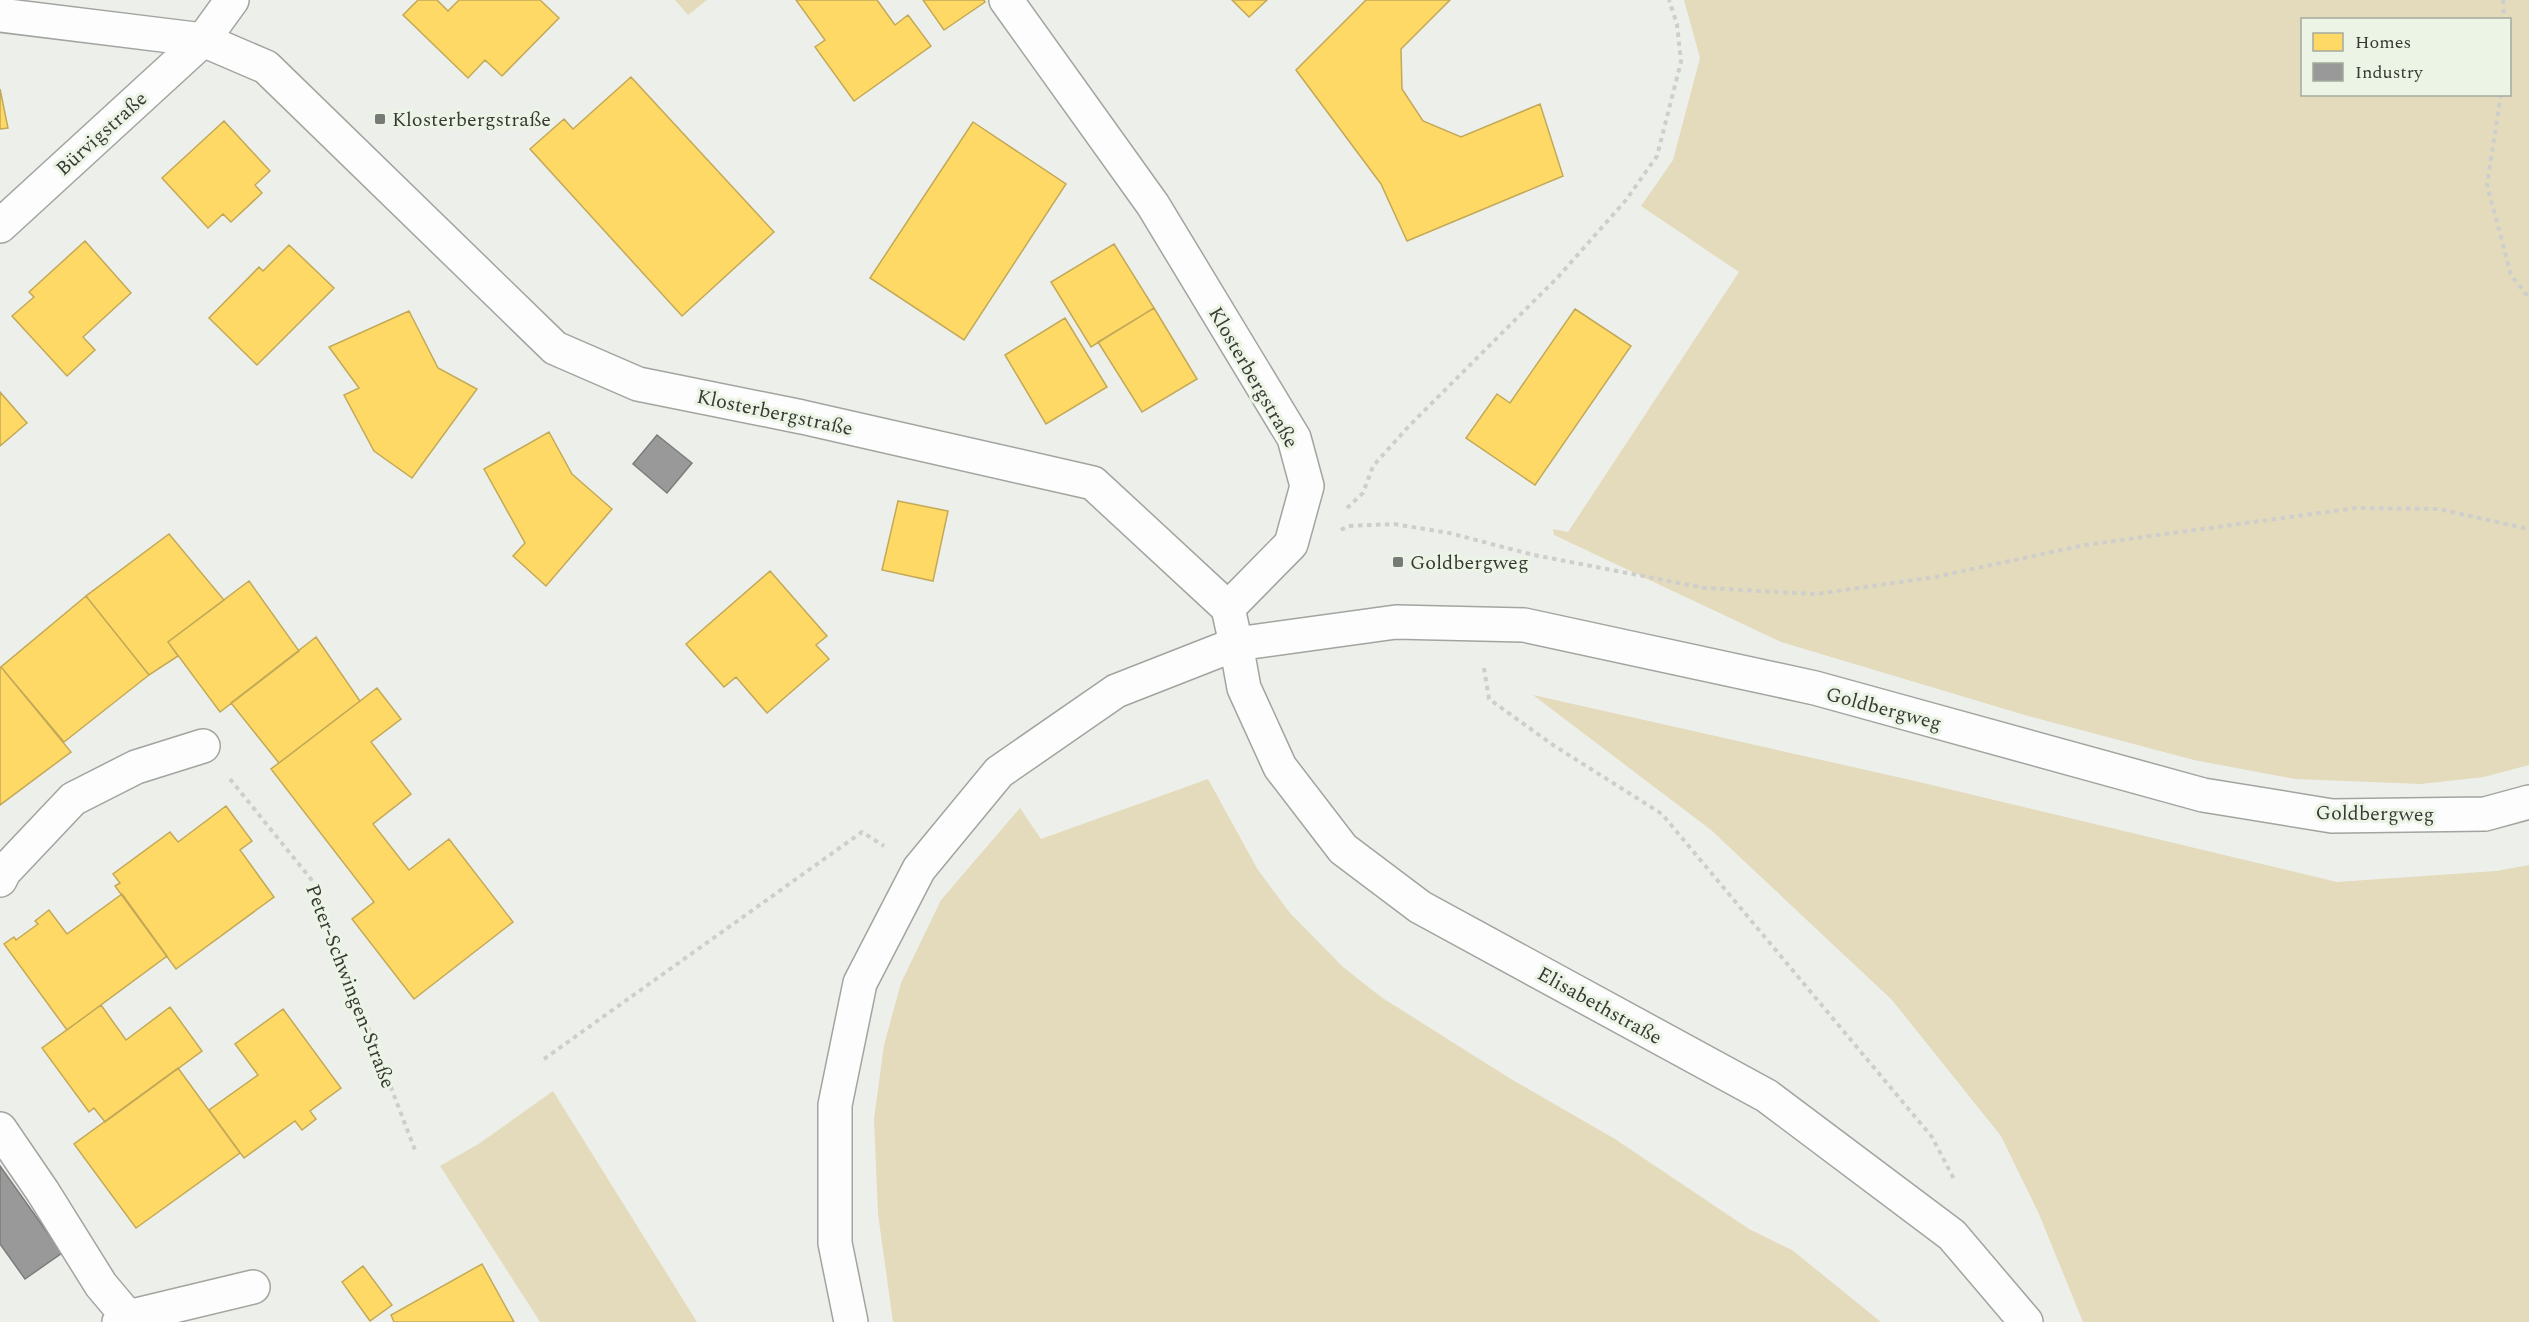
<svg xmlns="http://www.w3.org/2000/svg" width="2529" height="1322" font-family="Spectral,serif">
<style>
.green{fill:#e4dabc;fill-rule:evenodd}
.homes{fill:#ffd966;stroke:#c3a957;stroke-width:1.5}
.industry{fill:#999;stroke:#7c7c7b;stroke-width:1.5}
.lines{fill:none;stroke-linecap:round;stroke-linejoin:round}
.minor-casing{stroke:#a1a49f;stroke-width:36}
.tertiary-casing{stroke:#a1a49f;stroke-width:36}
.path{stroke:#cecfcc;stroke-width:4;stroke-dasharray:4.5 4.5;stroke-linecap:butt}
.minor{stroke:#fcfdfc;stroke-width:33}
.tertiary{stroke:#fcfdfc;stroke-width:33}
.poi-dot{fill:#777a74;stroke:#ecf4e6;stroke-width:2}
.labels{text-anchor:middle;stroke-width:6;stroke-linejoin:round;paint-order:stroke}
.poi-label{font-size:20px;fill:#373a34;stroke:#ecf4e6;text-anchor:start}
.street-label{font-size:20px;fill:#373a34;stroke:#ecf4e6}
</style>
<rect width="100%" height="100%" fill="#edf0ea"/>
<path class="green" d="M675,0h32l-19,15z
M1684,0h845v765l-45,12 -63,7 -126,-5 -101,-19 -166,-44 -247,-74 -227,-107 -1,-6 15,3 171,-260 -98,-66 32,-46 27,-102zM2302,20h208v74h-208z
M1533,695l382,86 422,101 159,-11 33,-6v457h-446l-44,-108 -38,-78 -109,-136 -181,-170z
M1208,779l50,91 32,43 53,54 38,30 130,82 104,60 134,90 43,21 89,72h-988l-15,-108 -4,-95 10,-74 17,-62 40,-83 79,-92 21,31z
M553,1091l144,231h-157l-100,-156 40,-23z"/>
<path class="homes" d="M418,0h19l11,11 11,-11h81l19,18 -57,58 -17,-16 -17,18 -65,-63z
M796,0h81l18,25 13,-10 23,31 -77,55 -39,-54 10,-7z
M923,0h61l1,2 -41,28z
M1232,0h35l-18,17z
M1366,0h84l-49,49 1,40 21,32 38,16 79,-33 23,72 -156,65 -26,-57 -85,-114z
M631,77l143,155 -92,84 -152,-167 34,-30 9,10z
M0,89l8,39 -8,1z
M224,121l46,50 -15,14 7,8 -31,29 -8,-8 -15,14 -46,-50z
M973,122l93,62 -102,156 -94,-62z
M85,241l46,52 -48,44 12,13 -28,26 -55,-60 22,-19 -5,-5z
M1114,244l40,64 -63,39 -40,-65z
M289,245l45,43 -77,77 -48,-47 50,-51 4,4z
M1154,308l43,71 -55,33 -44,-70z
M1575,309l56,37 -96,139 -69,-47 31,-44 13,9z
M409,311l29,57 39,21 -65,89 -38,-27 -30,-56 15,-7 -30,-41z
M1065,318l42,69 -61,37 -41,-69z
M0,392l27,31 -27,23z
M549,432l23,42 40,35 -66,77 -33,-30 12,-13 -41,-74z
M898,501l50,10 -15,70 -51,-11z
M169,534l55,66 -56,42 10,14 -29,19 -63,-79z
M770,571l57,65 -11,9 13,14 -62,54 -31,-36 -12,10 -38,-43z
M249,581l50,70 -79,61 -52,-70z
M86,596l63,79 -85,67 -63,-75z
M316,637l44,64 -81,62 -48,-60z
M1,667l70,85 -71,53v-137z
M377,688l24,31 -30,23 40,52 -38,30 36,46 40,-31 64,83 -99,77 -62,-80 22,-17 -103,-133z
M226,806l26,35 -12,9 34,47 -98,72 -61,-83 5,-3 -7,-9 57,-42 8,10z
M122,894l45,62 -100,74 -63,-86 10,-7 2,3 22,-16 -3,-3 14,-11 18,24z
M101,1005l25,35 44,-33 32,44 -97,71 -11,-14 -5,4 -47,-64z
M283,1009l58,79 -31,23 6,8 -14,11 -7,-9 -51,37 -35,-48 49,-35 -23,-31z
M178,1068l62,85 -104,75 -62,-84z
M482,1264l32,58h-120l-3,-7z
M363,1266l29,39 -22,16 -28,-39z"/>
<path class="industry" d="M657,435l35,28 -25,30 -34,-29z
M0,1166l62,87 -37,26 -25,-35z"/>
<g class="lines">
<g class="minor-casing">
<path id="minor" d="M1006,0l147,205 141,233 13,48 -16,58 -63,64
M0,15l203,25 63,27 289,281 83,36 164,33 291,66 135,125 8,36
M0,226l203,-186 29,-40
M0,880l4,-8 69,-73 63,-32 67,-21
M0,1129l43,63 58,93 27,32
M119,1322l9,-5 125,-30"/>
</g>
<g class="tertiary-casing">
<path id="tertiary" d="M1236,644l8,44 36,79 63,82 77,58 347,189 185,139 74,87
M851,1322l-16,-79v-138l25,-122 59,-114 80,-97 117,-81 120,-47 160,-22 128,3 291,63 388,107 129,21 153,-2 44,-12"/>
</g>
<path class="path" d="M2503,0l1,20
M2501,94l-14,91 24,90 18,23
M1347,508l16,-15 10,-27 36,-40 150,-150 67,-76 31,-44 24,-94 -4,-38 -8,-24
M1341,530l7,-4 46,-2 55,9 85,22 171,33 111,6 119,-17 150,-32 271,-37 82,1 91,20
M1484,668l5,31 64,46 109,69 270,323 23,44
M230,779l81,100 104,271
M544,1059l318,-227 22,14"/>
<use href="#minor" class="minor"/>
<use href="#tertiary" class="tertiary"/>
</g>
<g class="poi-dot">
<rect x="374" y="113" width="12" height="12" rx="3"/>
<rect x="1392" y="556" width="12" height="12" rx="3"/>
</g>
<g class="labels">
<g class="poi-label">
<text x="392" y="126">Klosterbergstraße</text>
<text x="1410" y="569">Goldbergweg</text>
</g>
<g class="street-label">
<text transform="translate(101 133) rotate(-42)" y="7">Bürvigstraße</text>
<text transform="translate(1254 377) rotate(60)" y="7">Klosterbergstraße</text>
<text transform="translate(775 412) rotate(12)" y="7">Klosterbergstraße</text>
<text transform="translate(1884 708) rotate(15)" y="7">Goldbergweg</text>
<text transform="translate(2375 813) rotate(1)" y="7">Goldbergweg</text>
<text transform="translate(351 986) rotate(69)" y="7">Peter-Schwingen-Straße</text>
<text transform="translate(1600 1005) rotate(29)" y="7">Elisabethstraße</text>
</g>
</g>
<rect x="2301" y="18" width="210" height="78" fill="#ecf4e6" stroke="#a4aa9f" stroke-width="1.5"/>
<rect x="2313" y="33" width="30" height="18" fill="#ffd966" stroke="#a4aa9f" stroke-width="1.5"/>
<text x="2355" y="48" font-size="18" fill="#373a34">Homes</text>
<rect x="2313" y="63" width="30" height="18" fill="#999999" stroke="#a4aa9f" stroke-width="1.5"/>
<text x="2355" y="78" font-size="18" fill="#373a34">Industry</text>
</svg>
